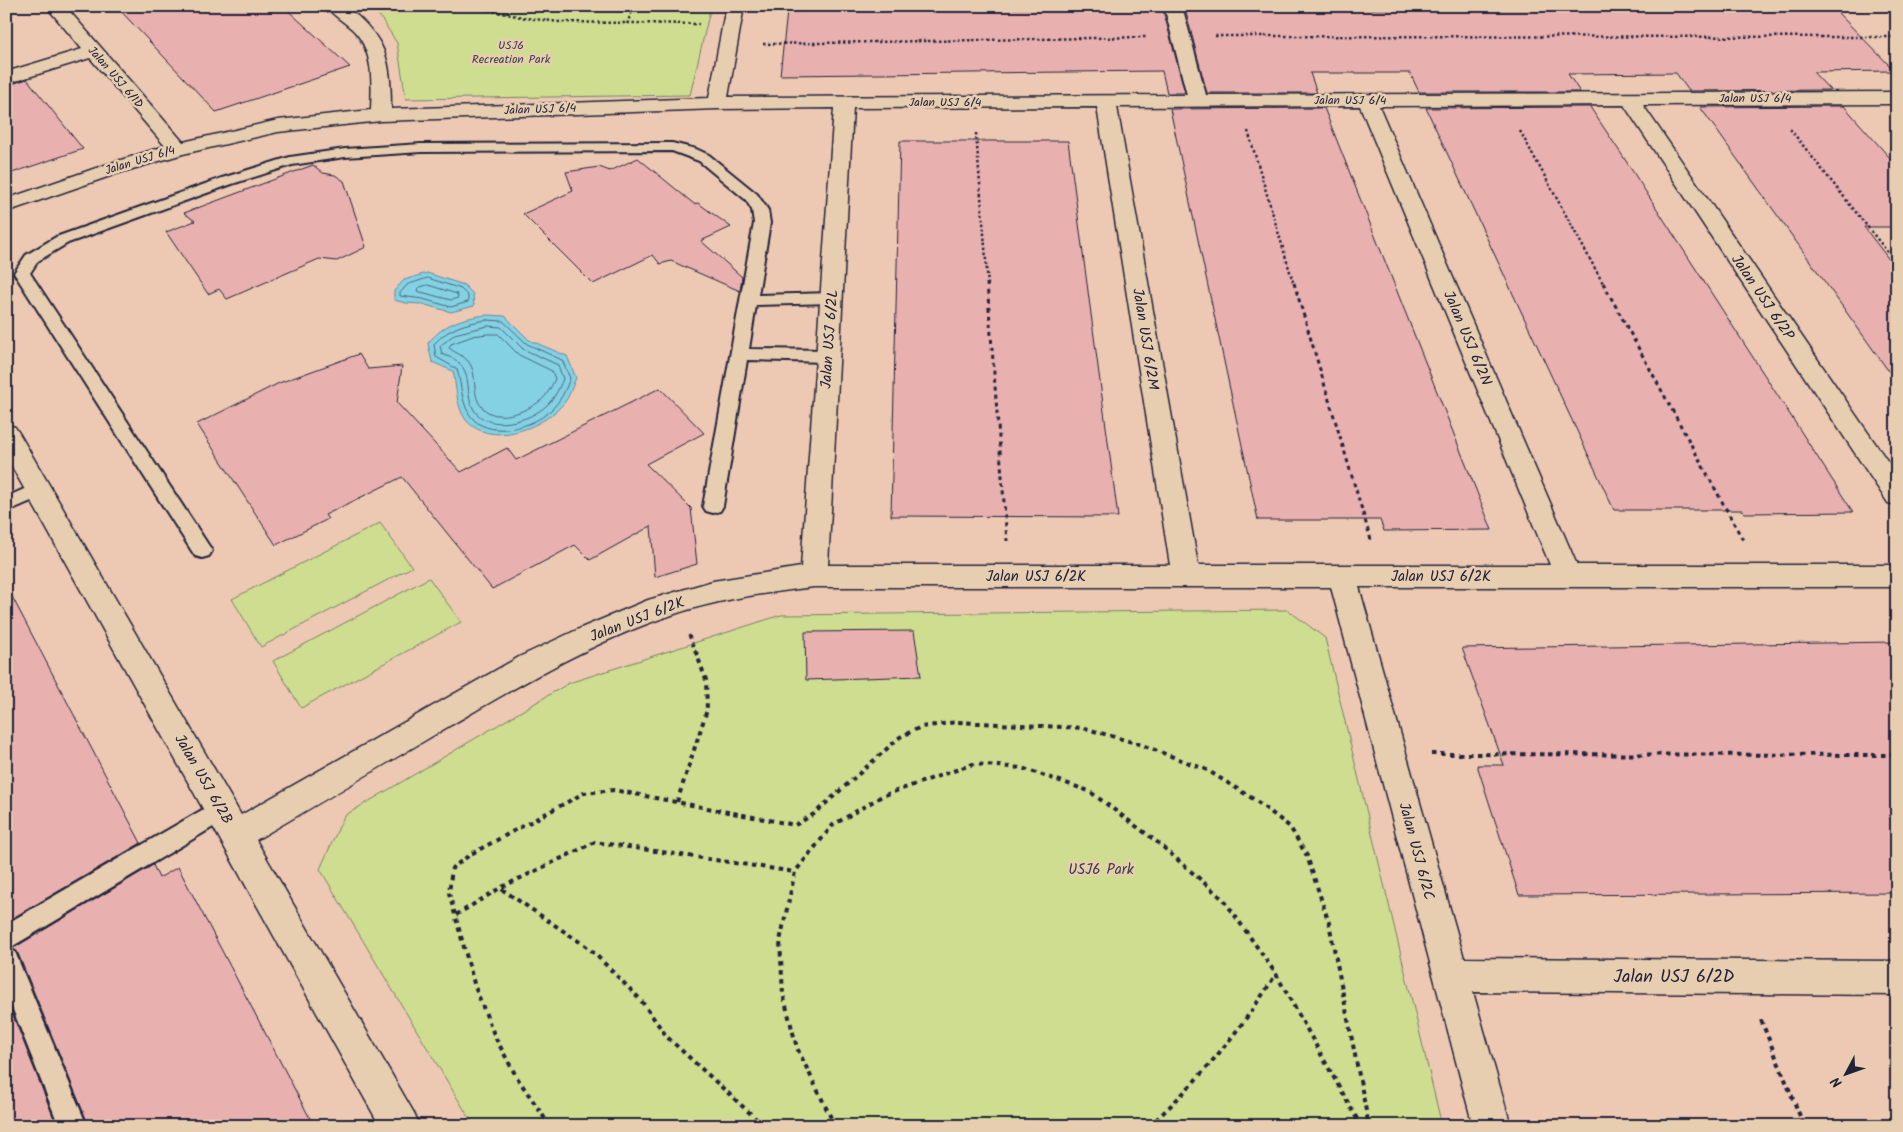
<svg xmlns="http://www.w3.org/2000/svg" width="1903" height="1132" font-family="Kalam,sans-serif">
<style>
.green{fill:#cedd90;stroke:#788066}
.water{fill:#84d1e3;stroke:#5d8ba0}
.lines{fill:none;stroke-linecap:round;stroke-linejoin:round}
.shore{stroke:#49687e;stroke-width:1}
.building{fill:#e8b1b0;stroke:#22223b}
.service-casing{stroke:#22223b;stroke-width:4}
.minor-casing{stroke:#22223b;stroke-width:3}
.path-far2{stroke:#22223b;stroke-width:2.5;stroke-dasharray:2.5 2.5;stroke-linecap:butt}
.path-far1{stroke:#22223b;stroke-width:3;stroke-dasharray:4 4;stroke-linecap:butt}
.path{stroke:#22223b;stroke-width:4;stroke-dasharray:4.5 4.5;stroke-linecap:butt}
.service{fill:#e8ceb0;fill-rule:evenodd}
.minor{fill:#e8ceb0;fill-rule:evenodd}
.labels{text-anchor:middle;stroke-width:5;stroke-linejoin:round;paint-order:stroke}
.far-park-label{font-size:12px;fill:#3c3e48;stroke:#e8ceb0}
.far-street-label{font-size:12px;fill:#22223b;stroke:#e8ceb0}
.street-label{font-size:15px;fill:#22223b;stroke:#e8ceb0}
.park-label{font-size:15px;fill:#3c3e48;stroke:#e8ceb0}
.near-street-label{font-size:18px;fill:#22223b;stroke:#e8ceb0}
</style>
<rect width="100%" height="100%" fill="#edc9b3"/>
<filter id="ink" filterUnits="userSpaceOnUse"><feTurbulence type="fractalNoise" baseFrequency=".02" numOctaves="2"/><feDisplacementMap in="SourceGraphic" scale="10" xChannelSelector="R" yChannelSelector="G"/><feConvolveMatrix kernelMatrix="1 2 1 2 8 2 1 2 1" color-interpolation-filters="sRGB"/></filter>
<g filter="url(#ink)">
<path class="green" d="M369,6h342l-21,89 -284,4 -9,-56 -18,-28z
M380,523l32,44 -151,80 -29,-48z
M429,578l32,44 -160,86 -28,-47z
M1288,610l37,28 117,488h-968l-154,-257 24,-53 225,-133 212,-68z"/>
<path class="water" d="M427,273l37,12 9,9 1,12 -23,6 -29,-8 -16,-1 -12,-3v-9l10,-11z
M487,315l18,1 24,24 38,16 9,22c-4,8 -6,18 -12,25 -19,23 -66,43 -93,22 -15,-12 -14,-36 -18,-54l-21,-9 -4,-19c17,-20 34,-25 59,-28z"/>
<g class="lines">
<path class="shore" d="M428,278l33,11 7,7v6l-17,5 -28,-8 -23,-3v-3l7,-8z
M428,285l29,9 1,4 -7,2 -34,-9 1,-3z
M487,320l16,1 24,23 35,16 8,18c-4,12 -10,24 -20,33 -17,16 -57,27 -76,9 -13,-13 -12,-34 -17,-51l-21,-12 -2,-13c14,-16 32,-21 53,-24z
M488,326l13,1 22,22 35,16 5,14c-4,9 -8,19 -16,26 -16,16 -58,28 -73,5 -9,-14 -2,-36 -15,-47 -4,-5 -11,-6 -17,-9l-2,-8 15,-12z
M488,334h10l21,21 33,16 3,8c-4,8 -8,17 -15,22 -14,11 -43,22 -57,7 -13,-12 -4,-34 -15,-47 -5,-6 -13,-8 -19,-13l2,-4 22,-8z"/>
</g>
<path class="building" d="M116,6h167l67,61 -134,45z
M1162,6l23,87h-18l-5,-22 -382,4 7,-63z
M1185,9l650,1 60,61 -82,1 17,18 -141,1 -13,-18 -108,1 12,18h-161l-9,-19h-100l7,20h-110z
M27,79l56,70 -77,26v-89z
M1844,106l53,60v61h-33l33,43v113l-197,-276z
M1590,107l34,51 229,354 -108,1 -3,-3h-128l-188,-402z
M1324,108l92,231 76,191 -108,1 -4,-11h-122l-88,-411z
M900,141h168l50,376 -227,-1z
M638,158l56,46 4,-1 33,24 -30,14 41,36 -2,14 -69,-30 -11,3 -7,-9 -60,29 -70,-70 50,-23 -7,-19 33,-5 11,4z
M313,165l10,8 12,2 9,6 22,66 -29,14 -18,-2 -92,40 -8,-10 -11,5 -42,-62 29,-11 -11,-8z
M359,354l9,15 34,-3 -5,37 64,69 46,-24 9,12 144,-72 44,45 -58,31 45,44 6,56 -42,13 -4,-51 -61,34 -15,-15 -83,44 -90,-112 -77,38 3,4 -52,26 -79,-121 82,-41z
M6,585l135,258 -135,79z
M914,631l7,45 -115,4 -1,-48z
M1897,642v251l-378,2 -42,-130h27l-42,-117z
M153,865l6,13 19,-11 136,259h-225l-72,-175 -5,-2z
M6,998l51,128h-51z"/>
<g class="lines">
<g class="service-casing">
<path id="service" d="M672,143l24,6 13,6 48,39 11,16 2,13 -12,72 74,-2 6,1 2,4 -2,4 -6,1 -76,2 -7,44 79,1 6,2 3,4 -3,4 -6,2 -81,-2 -24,146 -3,5 -7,2 -7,-2 -3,-5 51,-283 -2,-13 -6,-10 -47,-39 -27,-10 -251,1 -76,5 -53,8 -60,19 -164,59 -30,18 -8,12 179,273 3,5 -3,5 -7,2 -7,-2 -181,-283 12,-18 30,-18 166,-59 68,-21 55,-8 76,-5z
M38,483l7,2 2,5 -2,5 -39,17v-15z
M222,800l8,3 4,7 -4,7 -222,132 7,3 72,174h-28l-53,-134v-68l208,-121z"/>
</g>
<g class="minor-casing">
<path id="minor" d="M46,6h19l118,136 95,-22 93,-10c1,-26 3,-57 -16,-78 -8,-9 -21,-15 -29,-26h20c40,33 45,51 45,103l318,-11 17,-92h18l-16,91 459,-2 -23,-89h18l24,89 691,-3v12l-254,1 254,370v30l-9,-2 -264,-398 -245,1 198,459h320v22h-538l105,371 433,3v34l-424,-3 38,134h-38l-142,-539h-517c-50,6 -100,13 -148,30 -76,26 -146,68 -215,108 -65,39 -130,77 -195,115l158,273 6,13h-40l-374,-670v-32l9,3 4,6 222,382 278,-158 62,-29 67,-28 65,-19 88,-14 33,-459 -117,1 -336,12 -103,11 -95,22 -64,19 -113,39v-13l99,-34 60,-19 -75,-88 -84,26v-12l76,-23zM1360,106l190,459h-352l-81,-458zM1097,107l73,458h-342l25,-457z"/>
</g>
<path class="path-far2" d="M469,6l57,12 34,4 139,2
M627,24l7,-18
M1215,36l682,1
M763,44l383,-7
M1790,129l107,135
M1248,131l46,154
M1520,131l84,154
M976,133l12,152"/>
<path class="path-far1" d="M987,283l20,258
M1294,283l77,257
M1603,283l140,257
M689,635l7,19"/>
<path class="path" d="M1431,754l466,1
M677,802l30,-92 -1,-30 -10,-28
M456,915l44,-27
M1761,1020l43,106
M550,1126l-34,-50 -21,-39 -20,-50 -26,-94 3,-25 19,-14 113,-61 30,-3 181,35 19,-11 86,-77 21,-10 36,-5 127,6 58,17 65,25 48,30 35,27 17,29 22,67 40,203
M764,1126l-97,-89 -27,-38 -50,-50 -90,-61 95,-46 200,30
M835,1126l-38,-78 -14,-54 -3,-53 15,-69 38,-47 49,-29 91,-32 49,4 67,23 67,50 68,59 52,74 85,152
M1149,1126c50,-45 91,-95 127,-152"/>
<use href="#service" class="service"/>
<use href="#minor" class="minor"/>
</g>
</g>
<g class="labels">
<g class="far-park-label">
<text x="511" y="49">USJ6<tspan x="511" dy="14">Recreation Park</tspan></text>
</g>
<g class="far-street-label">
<text transform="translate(116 77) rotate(49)" y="4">Jalan USJ 6/1D</text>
<text x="1755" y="102">Jalan USJ 6/4</text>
<text x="1350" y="104">Jalan USJ 6/4</text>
<text x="945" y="106">Jalan USJ 6/4</text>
<text transform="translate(540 109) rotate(-2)" y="4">Jalan USJ 6/4</text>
<text transform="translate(140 160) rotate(-17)" y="4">Jalan USJ 6/4</text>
</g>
<g class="street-label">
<text transform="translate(1763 297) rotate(56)" y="5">Jalan USJ 6/2P</text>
<text transform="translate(1468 338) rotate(67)" y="5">Jalan USJ 6/2N</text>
<text transform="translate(829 339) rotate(-86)" y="5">Jalan USJ 6/2L</text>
<text transform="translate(1146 339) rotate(81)" y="5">Jalan USJ 6/2M</text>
<text x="1036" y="581">Jalan USJ 6/2K</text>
<text x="1441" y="581">Jalan USJ 6/2K</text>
<text transform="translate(637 619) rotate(-21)" y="5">Jalan USJ 6/2K</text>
<text transform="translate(204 779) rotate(60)" y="5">Jalan USJ 6/2B</text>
<text transform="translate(1417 851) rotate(75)" y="5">Jalan USJ 6/2C</text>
</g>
<g class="park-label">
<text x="1101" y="874">USJ6 Park</text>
</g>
<g class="near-street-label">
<text x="1674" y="982">Jalan USJ 6/2D</text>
</g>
</g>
<rect width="1903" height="1132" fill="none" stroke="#e8ceb0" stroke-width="25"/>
<rect x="12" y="12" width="1878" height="1107" fill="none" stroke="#22223b" stroke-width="2" filter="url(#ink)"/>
<g transform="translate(1846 1074) rotate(229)" stroke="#e8ceb0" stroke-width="4" paint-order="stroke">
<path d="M0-4L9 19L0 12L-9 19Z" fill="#22223b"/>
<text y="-8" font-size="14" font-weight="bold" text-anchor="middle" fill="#22223b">N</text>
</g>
</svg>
